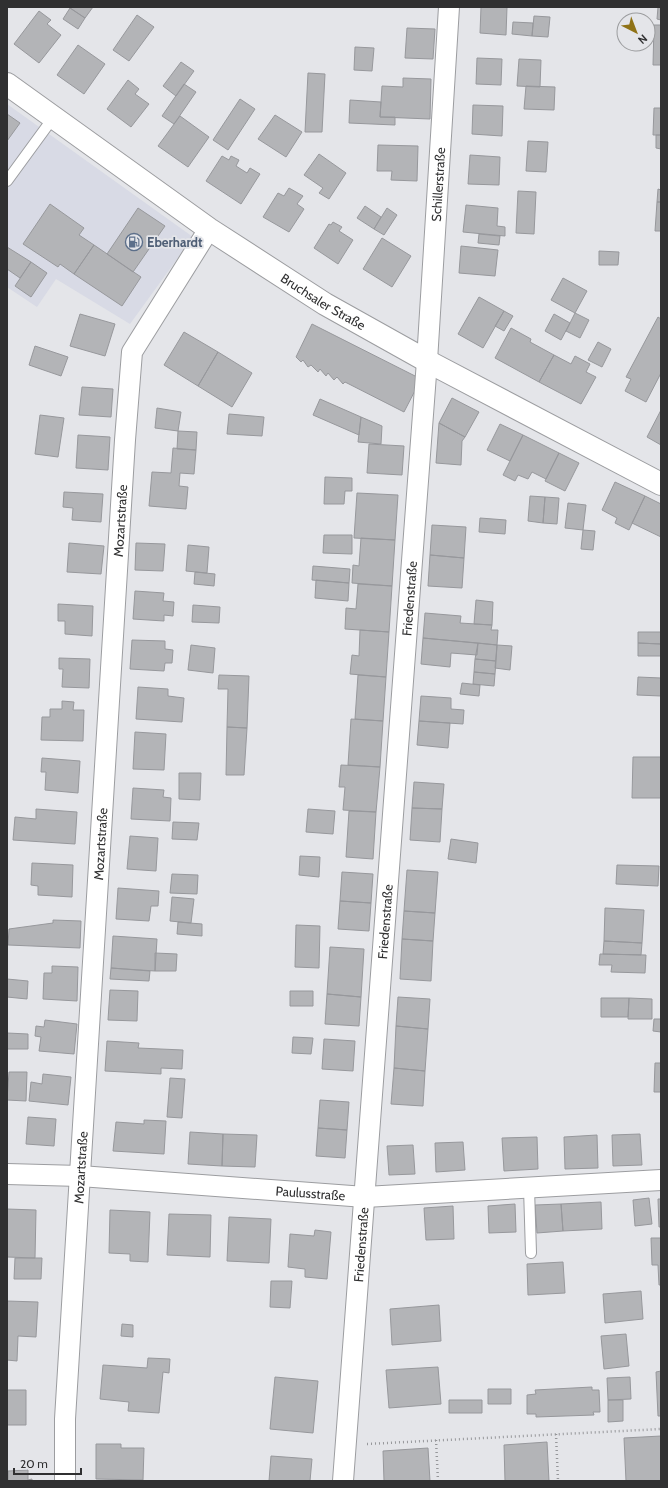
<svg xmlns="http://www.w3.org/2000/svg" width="668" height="1488" font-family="Cabin,sans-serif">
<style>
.built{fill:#d8dae5}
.building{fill:#b3b4b7;stroke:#97989c}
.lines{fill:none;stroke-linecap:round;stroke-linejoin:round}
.service-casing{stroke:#9c9da0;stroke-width:12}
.minor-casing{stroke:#9c9da0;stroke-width:22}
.tertiary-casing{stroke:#9c9da0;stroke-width:24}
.path{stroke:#96979a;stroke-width:2.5;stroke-dasharray:1 3;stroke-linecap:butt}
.service{stroke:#fff;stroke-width:10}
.minor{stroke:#fff;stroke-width:20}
.tertiary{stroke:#fff;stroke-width:22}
.labels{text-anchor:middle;stroke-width:3.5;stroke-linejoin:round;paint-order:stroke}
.street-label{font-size:13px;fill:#303031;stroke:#e4e5e9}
.service-label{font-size:13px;font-weight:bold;fill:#4e5e75;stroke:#e4e5e9;text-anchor:start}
</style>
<rect width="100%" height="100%" fill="#e4e5e9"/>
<path class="built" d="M7,104l186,133 -63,87 -74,-45 -19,28 -30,-20z"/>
<path class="building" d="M71,7h22l-8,11 -15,-10z
M481,7h26l-1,28 -26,-2z
M658,7h3v13l-4,-1z
M70,8l15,10 -7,11 -15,-10z
M39,11l12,9 -4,4 14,11 -22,28 -25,-19z
M137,15l17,12 -25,34 -16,-11z
M534,16l16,1 -2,20 -16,-1z
M513,22l20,1 -1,13 -20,-2z
M654,25h7v40h-8z
M407,28l28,1 -2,30 -28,-1z
M78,45l27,19 -21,30 -27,-19z
M355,47l19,1 -2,23 -18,-1z
M477,58l25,1 -1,26 -25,-1z
M519,59l22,1 -1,27 -23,-1z
M181,62l13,9 -18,25 -13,-10z
M308,73l17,1 -3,58h-17z
M403,78l28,1 -1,40 -50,-2 2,-31 21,1z
M128,80l11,9 -4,5 14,10 -18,23 -24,-18z
M184,84l12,8 -22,32 -12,-8z
M526,86l29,1 -1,23 -30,-1z
M240,99l15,10 -27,41 -15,-10z
M350,100l31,2 -1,15h15v8l-46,-2z
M473,105l30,1 -1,30 -30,-2z
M654,108h7v27h-8z
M7,114l13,9 -13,18z
M275,115l27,17 -16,25 -28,-18z
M180,116l29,21 -21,30 -30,-21z
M656,135h5v14l-5,-1z
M528,141l20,1 -2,30 -20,-1z
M378,145l40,1 -1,35 -26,-1 1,-9h-15z
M319,154l27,19 -17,26 -10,-6 4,-5 -19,-13z
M470,155l30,2 -1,28 -31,-1z
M222,156l7,4 2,-4 8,4 -3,6 11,7 3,-5 10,6 -19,30 -35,-23z
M289,188l14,8 -6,8 7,5 -15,23 -26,-15 15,-24 6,3z
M658,189l3,1v12h-4z
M518,191l18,1 -2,42 -18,-1z
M657,202h4v29h-6z
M50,204l34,24 -5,7 15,10 -20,29 -14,-10 -2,3 -35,-23z
M466,205l32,3 -1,18 8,1v9l-42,-4z
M365,206l16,11 -7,12 -17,-11z
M138,208l27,18 -32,46 -26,-18z
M387,208l10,7 -13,20 -10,-6z
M333,222l9,5 -3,4 14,9 -15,24 -24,-16 15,-24 2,1z
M479,234l21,2 -1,9 -21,-2z
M382,238l29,18 -19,31 -29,-18z
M94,245l47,32 -19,29 -48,-32z
M461,246l37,4 -3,26 -36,-3z
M7,247l24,15 -11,16 -13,-9z
M599,251l20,1 -1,13h-19z
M31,262l16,11 -16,24 -16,-11z
M563,278l24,13 -12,22 -24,-13z
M479,297l25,14 -21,37 -25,-14z
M504,311l9,5 -9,15 -9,-5z
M575,313l14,7 -9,18 -14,-7z
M80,314l35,10 -10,32 -35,-10z
M554,314l16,9 -9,17 -16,-9z
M658,317l3,2v54l-15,29 -21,-11 6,-12 -5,-2z
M312,324l109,55 -17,33 -59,-30 -2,2 -6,-7 -3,3 -6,-7 -2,3 -6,-7 -2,3 -7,-7 -3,2 -5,-7 -2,2 -5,-5z
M511,328l20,11 -1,3 24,13 -15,27 -44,-24z
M184,332l34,20 -20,34 -34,-21z
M598,342l13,7 -9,18 -14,-7z
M35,346l33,11 -7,19 -32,-11z
M218,352l34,21 -20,34 -34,-21z
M554,355l17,9 4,-8 15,8 -4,8 10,5 -15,27 -42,-22z
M82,387l31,2 -2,28 -32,-2z
M452,398l27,14 -14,25 -26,-14z
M320,399l41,18 -2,18 -46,-20z
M157,408l24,4 -3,19 -23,-3z
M661,410v35l-14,-8z
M229,414l35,3 -2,19 -35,-2z
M40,415l24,3 -6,39 -23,-3z
M361,417l21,9 -1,18 -23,-2z
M439,423l26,14 -3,4 -1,24 -25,-2z
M500,424l23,11 -13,26 -23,-11z
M178,431l19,1 -1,18 -19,-1z
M78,435l32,2 -2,33 -32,-2z
M523,435l36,18 -13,26 -14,-7 -4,7 -10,-4 -3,6 -12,-6z
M369,444l35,2 -2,29 -35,-2z
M173,448l23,2 -2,24 -14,-1 -1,13 9,1 -2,22 -37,-3 3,-34 19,1z
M559,453l20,10 -14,28 -20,-10z
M325,477l27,1v13h-7l-1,13h-20z
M615,482l30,14 -16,34 -14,-7 2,-5 -15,-8z
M64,492l39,2 -2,28 -29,-2 1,-12 -10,-1z
M357,493l41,2 -3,45 -41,-2z
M530,496l15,1 -2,26 -15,-2z
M645,496l16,8v33l-29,-14z
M545,497l14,1 -2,26 -14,-1z
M568,503l18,2 -3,25 -18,-2z
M480,518l26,2 -1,14 -26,-2z
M432,525l34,2 -2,31 -34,-3z
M583,530l12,1 -2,19 -12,-1z
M324,535h28v19l-29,-1z
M361,538l34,2 -3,46 -40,-3 1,-18 6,1z
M69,543l35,3 -3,28 -34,-2z
M136,543l29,1 -2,27 -28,-1z
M188,545l21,2 -2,26 -21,-2z
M430,555l34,3 -2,30 -34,-2z
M313,566l37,3 -1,14 -37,-3z
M195,572l20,2 -1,12 -20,-2z
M316,580l33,3 -1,18 -33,-3z
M358,584l34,2 -3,46 -44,-3 1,-21 10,1z
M135,591l29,2 -1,8 11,1 -1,14 -9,-1v6l-31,-2z
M476,600l17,2 -1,23 -18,-1z
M58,604l35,2 -1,30 -27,-2v-13h-7z
M193,605l27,2 -1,16 -27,-1z
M425,613l36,3 -1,7 32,2 -1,5h7l-1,15 -74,-7z
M360,630l29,2 -3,45 -36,-3 2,-19 7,1z
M638,632h23v12l-23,-1z
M423,638l55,5 -1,12 -26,-2 -1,14 -29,-3z
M132,640l33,1v8l8,1 -1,13h-7l-1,8 -34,-2z
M478,643l19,2 -1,16 -21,-2z
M638,643l23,1v12h-23z
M191,645l24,3 -2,25 -25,-3z
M497,645l15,1 -2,24 -15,-2z
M59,658l31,1 -1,29 -27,-1 1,-18h-4z
M475,659l21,2 -1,13 -21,-2z
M474,672l21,2 -1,12 -21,-2z
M219,675l30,1 -2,52 -20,-1 1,-38h-10z
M358,675l28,2 -3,44 -28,-2z
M638,677l23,1v18l-24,-1z
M462,683l18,2 -1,11 -19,-2z
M138,687l30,2v7l16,2 -2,24 -46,-3z
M421,696l30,2v11l13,1 -1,14 -44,-3z
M62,701l12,1 -1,8h11l-1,31 -42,-1 1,-23h8v-8h12z
M351,719l32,2 -3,46 -32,-2z
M419,721l31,2 -2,25 -31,-3z
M227,727l20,1 -3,47h-18z
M135,732l31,2 -2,36 -31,-1z
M633,757h28v41h-29z
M42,758l38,3 -2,32 -33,-3 1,-18h-5z
M341,765l39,2 -4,45 -33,-2 2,-23h-6z
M179,773h22l-1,27 -21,-1z
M414,782l30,2 -2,25 -30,-1z
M133,788l31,2 -1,7 8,1 -1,23 -39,-2z
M412,808l30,1 -2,33 -30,-2z
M36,809l41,3 -2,32 -62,-4 2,-23 21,2z
M308,809l27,2 -2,23 -27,-2z
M349,811l27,1 -3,47 -27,-2z
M173,822l26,1 -2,17 -25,-1z
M130,836l28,2 -2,33 -29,-2z
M451,839l27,4 -2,20 -28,-4z
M300,856l20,1 -1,20 -20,-2z
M32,863l41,2 -1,32 -34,-2v-9l-7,-1z
M617,865l42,1 -1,20 -42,-2z
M407,870l31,2 -3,41 -31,-2z
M342,872l31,2 -2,29 -31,-2z
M172,874l26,1 -1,19 -27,-1z
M118,888l41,3 -1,15h-7l-2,15 -33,-2z
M172,897l22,2 -3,24 -21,-2z
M340,901l31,2 -2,28 -31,-2z
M605,908l39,2 -2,33 -38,-2z
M404,911l31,2 -2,28 -31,-2z
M53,920l28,1 -1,27 -72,-3 1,-16 44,-6z
M178,922l24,2v12l-25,-2z
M296,925l24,1 -1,42 -24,-1z
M113,936l44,3 -2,32 -44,-3z
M402,939l31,2 -2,40 -31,-2z
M604,941l38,2 -1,12 -38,-1z
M330,947l34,2 -3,48 -34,-3z
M155,953l22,1 -1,17h-21z
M600,954l46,1 -1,18 -34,-1 1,-7h-13z
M52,966l26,1 -1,34 -34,-2 1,-26h8z
M111,968l39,3 -1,10 -39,-2z
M7,979l21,2 -1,18 -20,-2z
M110,990l28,1 -1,30 -29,-1z
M290,991h23v15h-23z
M327,994l34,3 -2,29 -34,-2z
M398,997l32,2 -2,30 -32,-3z
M601,998h28l-1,19h-27z
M629,998l23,1v20h-24z
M654,1019h7v13l-8,-1z
M45,1020l32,4 -3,30 -35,-3 2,-14 -6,-1 1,-10 8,1z
M396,1026l32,3 -3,42 -31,-3z
M7,1033l21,1v15h-21z
M293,1037l20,1 -2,16 -19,-1z
M324,1039l31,2 -2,30 -31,-2z
M107,1041l32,2 -1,5 45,2 -1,19 -21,-1v6l-56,-3z
M655,1063h6v29h-7z
M394,1068l31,3 -2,35 -32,-2z
M9,1072h18l-1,29 -19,-1z
M43,1074l28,3 -3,28 -39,-4 2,-19 11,2z
M170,1078l15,1 -3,39 -15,-1z
M320,1100l29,2 -2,28 -29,-2z
M28,1117l28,2 -2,27 -28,-2z
M144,1120l22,1 -2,33 -51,-3 3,-29 28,2z
M318,1128l29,2 -2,28 -29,-2z
M190,1132l33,2 -1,32 -34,-2z
M223,1134l34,1 -2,32 -33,-1z
M640,1134l2,31 -29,1 -1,-31z
M597,1135l1,33 -33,1 -1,-32z
M537,1137l1,32 -34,2 -2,-33z
M463,1142l2,28 -29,2 -1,-29z
M413,1145l2,29 -26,1 -2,-29z
M649,1198l3,26 -17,2 -2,-26z
M658,1199h3v28h-2z
M601,1202l1,27 -39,2 -2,-27z
M515,1204l1,28 -27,1 -1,-27z
M561,1204l2,27 -26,2 -2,-28z
M453,1206l1,33 -28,1 -2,-32z
M7,1209l29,1 -1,48 -28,-1z
M110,1210l40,2 -2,50 -18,-1v-7l-21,-1z
M169,1214l42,1 -1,42 -43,-2z
M229,1217l42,2 -2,44 -42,-2z
M315,1230l16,2 -4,47 -22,-2v-8l-17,-2 2,-33 24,2z
M651,1238h10v47h-2l-1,-20h-6z
M15,1258h27l-1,21h-27z
M563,1262l2,31 -37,2 -1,-31z
M271,1281h21l-2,27 -20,-1z
M641,1291l2,28 -38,4 -2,-29z
M7,1301l31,1 -2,35 -18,-1 -1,25 -10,-1z
M439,1305l2,36 -49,4 -2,-36z
M122,1324l11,1v12l-12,-1z
M626,1334l3,32 -25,3 -3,-33z
M148,1358l22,1 -1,14 -6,-1 -4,41 -31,-2 1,-9 -29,-3 3,-34 44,3z
M438,1367l3,37 -52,4 -3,-38z
M661,1371v45h-3l-2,-44z
M275,1377l43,4 -5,52 -43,-4z
M630,1377l1,22 -23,1 -1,-22z
M592,1387v3h7l1,22h-7l1,3 -58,2v-3h-9v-19l9,-1 -1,-4z
M488,1389h23v15h-23z
M7,1390h19v35h-19z
M449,1400h33v13h-33z
M608,1400h15v21l-15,1z
M661,1436v45h-35l-2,-43z
M547,1442l2,39h-44l-1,-36z
M96,1444h25v4h23l-1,32 -47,-1z
M428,1448l2,33h-46l-1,-30z
M271,1456l41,3 -2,22h-41z
M28,1470v10l4,-1v2h-24v-10z"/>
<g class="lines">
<g class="service-casing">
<path id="service" d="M7,181l46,-63
M529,1188l2,65"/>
</g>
<g class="minor-casing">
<g id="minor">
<path id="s1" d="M7,1174l73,2 285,21 296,-17"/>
<path id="s2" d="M65,1481v-62l60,-979 7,-88 77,-123"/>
<path id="s3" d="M343,1481l84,-1120 22,-354"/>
</g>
</g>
<g class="tertiary-casing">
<g id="tertiary">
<path id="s4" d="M7,84l202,145 116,75 102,57 234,123"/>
</g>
</g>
<path class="path" d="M556,1434l2,47
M436,1440l2,41
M367,1444l294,-15"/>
<use href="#service" class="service"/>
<use href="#minor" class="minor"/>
<use href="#tertiary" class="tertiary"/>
</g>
<defs>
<g id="fuel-ring" transform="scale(0.9)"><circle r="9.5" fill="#e4e5e9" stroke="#5c6f8a" stroke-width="1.5"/><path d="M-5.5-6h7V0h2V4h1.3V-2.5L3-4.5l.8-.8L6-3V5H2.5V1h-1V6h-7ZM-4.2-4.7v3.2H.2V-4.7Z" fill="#5c6f8a"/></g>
</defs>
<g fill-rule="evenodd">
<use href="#fuel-ring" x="134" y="242"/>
</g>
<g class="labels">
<g class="street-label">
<text dy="5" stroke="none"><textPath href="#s3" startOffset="1300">Schillerstraße</textPath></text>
<text dy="5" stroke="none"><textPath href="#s4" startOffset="384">Bruchsaler Straße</textPath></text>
<text dy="5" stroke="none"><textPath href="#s2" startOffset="962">Mozartstraße</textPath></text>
<text dy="5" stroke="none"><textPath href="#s3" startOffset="885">Friedenstraße</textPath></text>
<text dy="5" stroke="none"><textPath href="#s2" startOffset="638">Mozartstraße</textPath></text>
<text dy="5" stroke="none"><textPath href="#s3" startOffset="561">Friedenstraße</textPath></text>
<text dy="5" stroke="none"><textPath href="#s2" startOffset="314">Mozartstraße</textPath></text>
<text dy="5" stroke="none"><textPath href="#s1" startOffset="304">Paulusstraße</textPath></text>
<text dy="5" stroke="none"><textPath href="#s3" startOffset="237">Friedenstraße</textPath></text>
</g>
<g class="service-label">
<text x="147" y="247">Eberhardt</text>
</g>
</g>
<rect width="668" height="1488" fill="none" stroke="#303031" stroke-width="16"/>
<g transform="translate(636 32) rotate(138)"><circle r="19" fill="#e4e5e9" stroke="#9c9d9f"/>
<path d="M0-3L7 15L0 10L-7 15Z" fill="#8f7216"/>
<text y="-6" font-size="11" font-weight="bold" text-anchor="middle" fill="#303031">N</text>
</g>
<path d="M14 1468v6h67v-6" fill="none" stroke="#303031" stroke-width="2"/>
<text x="20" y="1468" font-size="12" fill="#303031" stroke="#e4e5e9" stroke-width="3" paint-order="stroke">20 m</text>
</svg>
